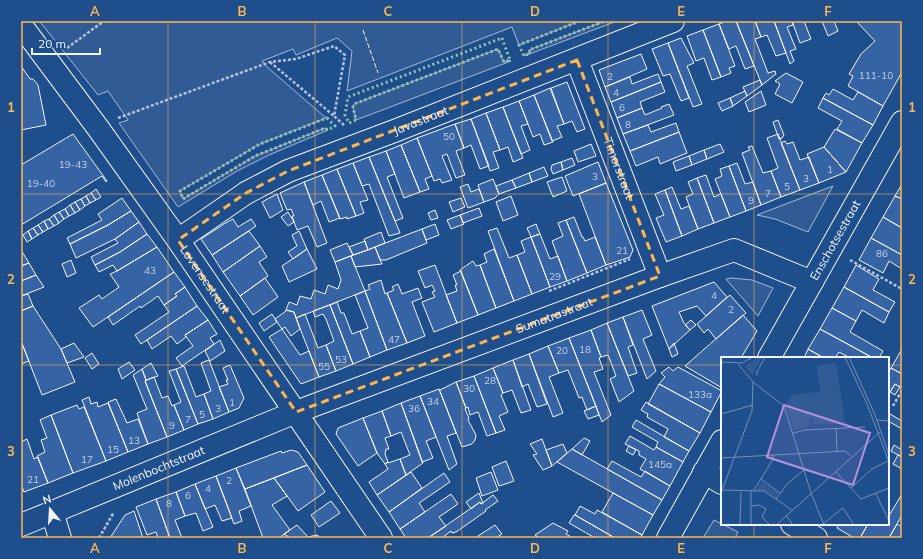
<svg xmlns="http://www.w3.org/2000/svg" width="923" height="559" font-family="Mulish,sans-serif">
<style>
.built{fill:#305b95;stroke:#a8bbd7}
.building{fill:#3563a3;stroke:#f2f6ff}
.lines{fill:none;stroke-linecap:round;stroke-linejoin:round}
.minor-casing{stroke:#f2f6ff;stroke-width:24}
.path{stroke:#b3c4dc;stroke-width:2.5;stroke-dasharray:3 2;stroke-linecap:butt}
.minor{stroke:#1f4e8c;stroke-width:22}
.hedge{stroke:#97c8a6;stroke-width:3;stroke-dasharray:2 3;stroke-linecap:butt}
.fence{stroke:#f2f6ff;stroke-width:1;stroke-dasharray:5 2;stroke-linecap:butt}
.marked{fill:none;stroke:#ffb74d;stroke-width:3;stroke-dasharray:8 5;stroke-linejoin:round}
.grid{fill:none;stroke:#ffb74d;stroke-width:1;stroke-opacity:0.55}
.labels{text-anchor:middle;stroke-width:3;stroke-linejoin:round;paint-order:stroke}
.number-label{font-size:10px;fill:#c3d1e8}
.street-label{font-size:12px;fill:#f2f6ff;stroke:#1f4e8c}
.inset-road{fill:none;stroke:#7391ba;stroke-width:1}
.view{fill:#b691df;fill-opacity:0.15;stroke:#b691df;stroke-width:2}
.inset-edge{fill:none;stroke:#f2f6ff;stroke-width:2}
.neatline{fill:none;stroke:#ffb74d;stroke-width:1.5}
.grid-label{font-size:13px;text-anchor:middle;font-weight:bold;fill:#ffb74d}
</style>
<rect width="100%" height="100%" fill="#1f4e8c"/>
<path class="built" d="M39,21h541l-61,24 -7,-18 -165,64 5,-40 -15,-13 -41,17 -3,-6 -31,12 4,5 60,52 -66,26 -80,47 3,8 72,-43 70,-28 3,2 -59,25 -32,16 -59,36 -59,-84 9,-3 -20,-29 -10,4 -53,-67z
M605,21h12l-93,35 6,-3 -1,-3z
M498,49l6,13 6,-2 1,1 -155,59 -3,-13 1,-3z
M833,186l-25,46 -33,-13 -18,-4z
M731,278l21,2 21,8 -15,28 -32,-37z
M714,520l24,12 -3,6h-32z"/>
<path class="building" d="M726,21h10l18,45 -9,3 -9,-23 -7,3 -10,-25z
M736,21h19l6,16 -6,2 13,34 7,-2 1,3 -14,11z
M755,21h19l12,32 -10,3 -9,-21 -6,2z
M774,21h18l1,4 -6,2 9,22 -6,2 4,10 -4,3z
M792,21h12l7,18 -11,4z
M822,21h12l4,10 -10,5z
M856,21h46v51l-19,34 -35,-20 5,-10 -4,-2 12,-20 14,-13z
M719,24l16,42 -6,2 2,5 -10,4 -18,-47z
M703,30l18,47 -9,3 -8,-22 -8,3 -9,-25z
M681,38l13,25 -7,3 15,38 -9,3 -25,-64z
M668,43l21,55 -8,3 -11,-27 -7,2 -11,-27z
M641,54l6,15 -42,18 -6,-17z
M21,66l9,13h3l5,6 8,40 -25,5z
M786,73l17,9 -11,21 -17,-9 5,-10 -5,-3z
M658,74l3,8 -50,20 -6,-15 25,-10 2,7z
M760,80l2,5 -15,11 -4,-9z
M567,82l18,47 -8,3 -5,-11 -8,3 -13,-36z
M661,82l4,10 -25,10 2,6 -25,10 -6,-16z
M550,88l14,36 -7,2 5,11 -10,4 -18,-46z
M833,89l20,11 5,-8 25,14 -10,19 -50,-27 3,-5 3,2z
M745,91l2,5 -14,10 -3,-8z
M761,91l5,14 -17,7 -4,-10z
M534,95l19,47 -9,3 -4,-11 -7,3 -14,-36z
M730,98l3,8 -11,5 -4,-8z
M823,98l50,27 -11,18 -25,-14 5,-8 -24,-13z
M519,101l9,23 -7,2 9,24 -9,4 -18,-47z
M669,104l5,11 -51,19 -6,-16 25,-10 3,7 17,-7 -1,-1z
M503,107l20,51 -10,4 -5,-15 -8,3 -14,-37z
M486,113l14,37 -7,2 6,16 -9,3 -19,-52z
M471,119l18,47 -9,3 -9,-24 -7,3 -9,-24z
M778,120l6,15 -2,3 -3,1 -6,-17z
M676,123l3,9 -49,19 -7,-17 25,-9 3,7z
M455,124l9,24 -8,3 9,24 -9,3 -9,-24 -5,2 10,24 -10,3 -2,-4 -6,2 -17,-43z
M835,129l27,14 -16,29 -22,-25z
M679,132l8,21 -27,11 -2,-7 -22,9 -6,-15z
M73,134l34,47 -1,1 -4,-6 -81,49v-60z
M778,134l22,56 -19,7 -10,-26 7,-3 -11,-30z
M417,138l15,38 -7,3 4,10 -9,3 -19,-47z
M785,141l2,3 6,-2 7,18 9,-3 10,26 -19,7 -19,-47z
M591,144l5,12 -18,6 -4,-11z
M720,144l4,8 -17,7 -3,-9z
M401,145l19,47 -16,6 -18,-47z
M752,146l11,27 8,-2 10,26 -20,8 -19,-52 8,-3 -2,-3z
M824,147l22,25 -27,11 -12,-29z
M704,150l3,9 -15,6 -3,-9z
M386,151l9,23 -8,3 16,41 -8,3 -26,-64z
M689,156l3,9 -16,6 -3,-9z
M369,157l31,76 -11,3 -20,-52 -7,2 -9,-23z
M572,158l3,7 -12,5 -2,-8z
M561,162l2,8 -10,4 -2,-5 1,-4z
M598,162l8,21 -33,13 -8,-20z
M353,163l15,37 -8,2 4,11 -8,3 -19,-47z
M737,163l8,21 8,-2 8,23 -15,6 -17,-45z
M729,166l17,45 -16,6 -15,-38 7,-3 -2,-7z
M544,167l4,9 -16,6 -3,-9z
M337,169l19,47 -9,3v-2l-7,2 -18,-44z
M529,173l3,9 -16,6 -4,-8z
M322,175l18,43 -11,4 -8,-21 -8,4 -9,-23z
M706,175l8,22 7,-3 9,23 -16,6 -17,-45z
M562,177l5,14 -14,6 -6,-15z
M697,178l17,45 -16,6 -12,-32 7,-3 -5,-12z
M493,179l6,15 -4,4 -11,4 -6,-17z
M512,180l4,8 -17,6 -3,-8z
M304,182l23,61 -10,4 -9,-21 -11,4 -5,-14h2l-3,-7 -4,1 -7,-17z
M606,183l27,67 -3,7 -24,8 -27,-71z
M468,184l3,8 8,-3 5,13 -16,6 -8,-21z
M902,184v15l-7,-3z
M672,187l9,22 8,-3 9,23 -16,7 -17,-46z
M96,189l5,8 -5,3 -5,-7z
M665,190l17,46 -16,6 -10,-24 8,-3 -9,-21z
M91,193l5,7 -6,3 -4,-7z
M277,194l6,16 -13,8 -8,-16z
M86,196l4,7 -5,3 -4,-7z
M511,196l7,19 -15,6 -7,-19z
M895,196l7,3v29l-19,-11z
M122,198l9,13 -23,14 -38,19 -3,-6 35,-18 -4,-6z
M461,198l4,9 -12,5 -4,-10z
M81,199l4,7 -5,4 -5,-8z
M75,202l5,8 -5,3 -5,-8z
M70,205l5,8 -6,3 -4,-7z
M479,208l3,8 -19,7 -3,-8z
M65,209l4,7 -5,3 -5,-7z
M435,210l3,8 -7,2 -3,-7z
M131,211l8,11 -24,17 -39,19 -6,-14 38,-19z
M59,212l5,7 -5,4 -5,-8z
M288,212l6,10 -6,4 -7,-9z
M54,215l5,8 -5,3 -5,-7z
M460,215l4,9 -13,5 -4,-9z
M574,217l8,20h1l2,4 10,-4 11,28 -19,8 -21,-53z
M883,217l19,11v27l-31,-17z
M49,219l5,7 -6,3 -4,-8z
M233,219l5,8 13,-8 5,7 -44,29 -11,-16 23,-15z
M566,220l21,53 -20,8 -15,-40 11,-5 -5,-13z
M44,221l4,8 -5,3 -5,-7z
M139,222l8,12 -27,18 -25,13 -4,-8 27,-14 -3,-4z
M435,224l4,11 -13,5 -4,-11z
M536,224l4,10 -9,3 -4,-9z
M38,225l5,7 -5,3 -5,-7z
M33,228l5,7 -6,4 -4,-8z
M497,228l12,30 8,-3 15,39 -18,7 -26,-70z
M422,229l5,14 -41,17h-6l-5,-13z
M28,231l4,8 -5,3 -4,-7z
M249,231l11,15 -37,26 -11,-17z
M299,231l8,18 -14,10 -5,-7 9,-6 -5,-11z
M381,232l4,11 -17,7 -4,-11z
M147,234l10,13 -40,24 -4,-6 -14,7 -4,-7 25,-13z
M540,234l10,25 8,-3 9,25 -17,6 -19,-50z
M531,237l19,50 -18,7 -15,-39 8,-3 -4,-11z
M871,238l31,17v14l-13,-8 -6,12 -24,-13z
M365,241l3,9 -15,5 -4,-8z
M347,243l6,12 -18,7 -5,-12z
M260,246l7,11 -8,5 9,14 -28,20 -17,-24z
M157,247l17,25 -81,55 -14,-19 20,-13 3,4 17,-12 -9,-13 7,-3z
M375,247l7,17 -27,3 -4,-11z
M307,249l10,20 -28,13 -7,-16z
M494,249l20,52 -18,7 -16,-43 7,-3 -3,-8z
M21,250l8,13 -8,3z
M351,256l14,35 -69,27 -2,-6 -8,-2 3,-8 8,3 3,-9 11,3 3,-9 11,4 3,-9 10,4 3,-9 -6,-18z
M71,260l5,13 -9,4 -5,-13z
M473,261l3,5 4,-1 16,43 -18,7 -18,-45z
M29,263l7,12 -15,6v-15z
M435,265l22,58 -23,9 -12,-30 13,-5 -3,-5 3,-1 -3,-6 -7,3 -7,-17z
M856,265l23,14 -6,11 22,12 -6,10 -45,-25z
M461,271l17,44 -21,8 -11,-28 11,-4 -2,-6h2l-4,-10z
M174,272l11,15 -10,7 2,2 -13,9 -6,-9 -17,12 -1,-2 -27,19 -5,-8z
M36,275l8,12 -23,9v-15z
M265,278l13,19 -25,18 -13,-19z
M381,280l4,14 2,-1 20,50 -20,7 -22,-59 5,-2 -2,-4z
M714,282l13,15 -21,19 -9,-10 -18,6 5,11 6,7 -21,19 -17,-43z
M398,284l4,10 16,-6 4,10 -10,4 13,34 -18,7 -20,-50 7,-3 -2,-3z
M185,287l12,19 -56,38 -6,-9 34,-23 -5,-7 13,-9 -2,-2z
M844,287l45,25 -5,11 -22,-13 -6,11 -24,-13z
M365,291l22,59 -17,7 -10,-26 8,-3 -13,-33z
M28,294l5,12 -12,5v-15z
M730,295l16,18 -30,26 -8,-10 -4,4 -7,-9z
M337,302l4,11h3l8,21 8,-3 10,26 -17,7 -23,-59z
M330,305l23,59 -17,7 -10,-26 8,-4 -8,-22 -3,-5 -8,3 -2,-6z
M33,306l28,43 14,33 -33,13 -21,-54v-30z
M197,306l11,14 -23,15 1,2 -9,7 -6,-8 -19,13 -5,-9z
M832,308l24,13 -6,11 33,19 -4,7h-6l-53,-29z
M286,310l8,2 6,17 -9,7 -6,-9 -3,2 -7,-10 11,-8z
M642,310l10,25 -9,4 13,32 -9,8 -24,-62z
M272,314l5,8 -13,9 -5,-8z
M305,314l13,34 8,-3 10,26 -17,6 -23,-59z
M743,315l14,16 -16,27h-19v30l-37,-22z
M623,317l10,28 -5,2 9,26 -9,3 -21,-53z
M208,320l9,14 -7,4 4,6 -32,22 -6,-8 17,-12 -8,-11z
M691,320l5,5 -6,5 -5,-5z
M607,323l27,68 -15,11 -9,-23 6,-3 -8,-21 -7,2 -10,-27z
M282,329l18,26 9,-4 10,26 -18,7 -32,-47z
M820,329l46,25 7,4h-23l-11,-6 -4,6h-11l-16,-9z
M591,330l10,27 -2,1 4,11 -9,3 17,43 -9,7 -33,-84z
M569,338l27,68 -9,4 -5,-13 -3,1 -11,-28 -9,3 -11,-27z
M220,340l5,11 -15,10 -5,-10z
M21,341l8,20 -8,3z
M74,343l10,14 -17,6 -6,-14z
M674,343l4,11 -6,3 -3,-8z
M548,346l11,27 -10,4 14,36 -10,4 -24,-63z
M808,349l16,9h-20z
M902,349v25l-11,-6z
M92,353l7,11 -7,5 -7,-11z
M529,354l18,50 -10,3 -9,-23 -6,3 -9,-27z
M209,360l20,52 -16,7 -9,-25 7,-3 -10,-28z
M513,360l18,50 -10,3 -9,-23 -9,3 -10,-25z
M129,362l6,8 -13,9 -4,-10z
M151,363l7,13 -12,4 -4,-11z
M230,365l14,33 -5,10 -10,4 -10,-25 9,-3 -2,-4h2l-5,-12z
M184,366l12,31 8,-3 9,25 -15,5 -22,-55z
M669,367l4,4 5,-4 44,24 -11,21 -52,-28 6,-7 -4,-4z
M493,368l10,25 -2,2 7,17 -9,4 6,14 -9,3 -22,-57z
M891,368l11,6v9l-2,4 -5,-3 -5,8 -2,-1v-18z
M142,369l4,11 -1,1 22,56 -19,7 -11,-31 10,-4 -14,-34z
M176,369l22,55 -14,6 -10,-25 7,-3 -12,-31z
M474,376l22,57 -9,3 -9,-24 -8,3 -2,-8 -2,1 -10,-26z
M154,377l8,21 6,-2 4,10 2,-1 10,25 -17,7 -22,-56z
M456,382l10,26 -1,1 4,9 -1,2 8,15 -1,5 -3,4 -10,3 -23,-58 1,1z
M659,384l52,28 -11,21 -52,-29z
M895,384l5,3 -5,8 -5,-3z
M439,389l17,44 -9,3 10,28 -8,6 -29,-74z
M420,396l16,41 -10,4 7,17 -11,4 -21,-59z
M89,397l2,7 6,-2 1,5 10,-4 20,49 -22,9 -24,-61z
M116,399l11,24 11,-4 10,25 -20,8 -20,-50z
M646,402l54,31 -11,18 -25,-14 4,-8 -21,-12 1,-3 -7,-4z
M401,403l22,60 -17,12 -6,-16 10,-4 -9,-23 -10,4 -9,-25z
M77,405l2,4 5,-2 22,54 -33,12 -22,-58z
M596,406l3,9 -11,4 -4,-8z
M382,411l9,25 -6,2 4,11h-3l-1,5 3,8 -3,2 -8,-11 -14,-35z
M890,414l12,7v8l-14,-8v-3z
M51,415l22,58 -25,10 -11,-27 8,-4 -4,-12 6,-2 -7,-18z
M363,418l14,35 -19,13 -22,-32 2,-6z
M636,420l53,31 -6,11 -27,-15 2,-5 -26,-15z
M630,436l24,14 2,-3 27,15 -13,24 -30,-17 6,-10 -7,-4v-4l-14,-7z
M584,438l6,3 -8,14 -10,-6z
M27,439l7,20 4,-2 10,26 -24,9 -3,-8v-42z
M542,439l10,27 -9,4 -10,-15 4,-1 -7,-10z
M563,444l4,9 -15,13 -6,-16z
M894,445l8,5v7l-11,-6z
M629,446l7,4 -3,5 -7,-4z
M572,449l90,51 -9,15 -96,-53z
M291,450l7,2 9,13 -62,24 -9,-21 45,-17 1,2z
M898,455l4,2v12l-9,-5z
M400,459l6,16 -29,20 -8,-13 19,-13 -3,-5 3,-2v1z
M506,461l8,20 -15,5 -7,-19z
M612,461l29,16 4,-6 25,15 -8,14 -55,-31z
M307,465l18,27 -27,19 -24,-33z
M236,468l15,38 -12,5 3,10 -8,3 -18,-48z
M411,472l11,16 -33,24 -12,-17z
M491,472l7,18 -16,6 -6,-18z
M444,473l6,9 -31,21 6,9 -25,17 -11,-17z
M216,476l16,42 -10,3 -7,-16 -10,4 -10,-25z
M274,478l13,18 -15,9 18,25 -11,8h-16l-18,-49z
M195,484l18,43 -10,4 -7,-18 -11,3 -9,-24z
M176,492l9,24 -10,4 7,18h-12l-14,-39z
M479,493l4,10 -2,1 -1,-2 -9,7 -5,-7z
M613,493l40,22 -11,20 -40,-23z
M451,494l7,10 -19,13 7,9 -18,12h-22l-6,-9z
M902,494v21l-13,23h-29l8,-14h20v-11l2,1z
M493,495l5,6 -13,9 1,1 -30,21 -4,1 -1,-2 -8,6 1,1h-16l52,-36 1,2z
M156,499l14,39h-12l-2,-6 -9,3 -11,-28z
M331,501l9,12 -21,14 -8,-12z
M580,506l15,8 2,-4 45,25 -1,3h-26l-40,-23z
M134,511l9,27h-33l15,-23z
M574,515h1l40,23h-20l-26,-15z
M553,523l15,8 -2,3 7,4h-34l-4,-3z
M839,524h29l-8,14h-6l-17,-10z
M897,524l5,3v11h-13z
M297,525l11,12 9,-2 4,3h-31l-6,-4z
M495,525l7,9 -6,4h-21z"/>
<g class="lines">
<g class="minor-casing">
<g id="minor">
<path id="s1" d="M21,25l77,103 80,112 203,298"/>
<path id="s2" d="M577,60l83,216"/>
<path id="s3" d="M178,240l68,-47 42,-22 109,-41 276,-109"/>
<path id="s4" d="M769,358l133,-236"/>
<path d="M704,472l18,11"/>
<path d="M52,512l8,26"/>
<path d="M792,524l24,14"/>
<path id="s5" d="M21,525l275,-113 364,-136 74,-26 78,32"/>
<path d="M668,538l54,-97"/>
</g>
</g>
<path class="path" d="M67,48l37,-27
M270,62l64,54
M118,118l152,-56 26,-3 38,-13 11,9 -11,61 11,10
M850,260l52,29
M549,291l81,-32
M893,406l9,-16
M99,538l15,-26"/>
<use href="#minor" class="minor"/>
<path class="hedge" d="M580,21l-61,24 5,11 6,-3 -1,-3 76,-29
M502,38l8,22 -6,2 -6,-13 -144,55 -1,3 3,13 -7,3 -4,-8 3,-18z
M327,118l8,8 -7,4 -3,-2 -70,28 -72,43 -3,-8 80,-47z"/>
<path class="fence" d="M363,30l15,43"/>
</g>
<path class="marked" d="M577,60l83,216 -364,136 -118,-172 68,-47 42,-22z"/>
<path class="grid" d="M168,21v517M315,21v517M462,21v517M608,21v517M754,21v337M21,194h881M21,365h701M888,365h14M754,524v14"/>
<g class="labels">
<g class="number-label">
<text x="876" y="79">111-10</text>
<text x="610" y="80">2</text>
<text x="616" y="96">4</text>
<text x="622" y="111">6</text>
<text x="628" y="128">8</text>
<text x="449" y="140">50</text>
<text x="73" y="168">19-43</text>
<text x="830" y="173">1</text>
<text x="595" y="180">3</text>
<text x="806" y="182">3</text>
<text x="41" y="187">19-40</text>
<text x="787" y="190">5</text>
<text x="768" y="197">7</text>
<text x="751" y="204">9</text>
<text x="622" y="254">21</text>
<text x="882" y="257">86</text>
<text x="150" y="274">43</text>
<text x="555" y="280">29</text>
<text x="714" y="299">4</text>
<text x="731" y="313">2</text>
<text x="394" y="343">47</text>
<text x="585" y="353">18</text>
<text x="562" y="354">20</text>
<text x="341" y="363">53</text>
<text x="324" y="370">55</text>
<text x="490" y="384">28</text>
<text x="469" y="392">30</text>
<text x="700" y="398">133a</text>
<text x="433" y="405">34</text>
<text x="232" y="406">1</text>
<text x="218" y="412">3</text>
<text x="414" y="412">36</text>
<text x="202" y="418">5</text>
<text x="188" y="423">7</text>
<text x="172" y="429">9</text>
<text x="134" y="444">13</text>
<text x="113" y="453">15</text>
<text x="87" y="463">17</text>
<text x="660" y="468">145a</text>
<text x="33" y="483">21</text>
<text x="229" y="484">2</text>
<text x="208" y="492">4</text>
<text x="188" y="499">6</text>
<text x="169" y="507">8</text>
</g>
<g class="street-label">
<text dy="4" stroke="none"><textPath href="#s3" startOffset="272">Javastraat</textPath></text>
<text dy="4" stroke="none"><textPath href="#s2" startOffset="116">Timorstraat</textPath></text>
<text dy="4" stroke="none"><textPath href="#s4" startOffset="135">Enschotsestraat</textPath></text>
<text dy="4" stroke="none"><textPath href="#s1" startOffset="314">Lovensestraat</textPath></text>
<text dy="4" stroke="none"><textPath href="#s5" startOffset="573">Sumatrastraat</textPath></text>
<text dy="4" stroke="none"><textPath href="#s5" startOffset="149">Molenbochtstraat</textPath></text>
</g>
</g>
<g transform="translate(721 357)">
<rect width="168" height="168" fill="#1f4e8c"/>
<path d="M37,0h4l-9,17 2,4 -10,-12zM115,6l9,58h3h-2l1,4 -16,1 12,-1 2,-4 -2,3h-30l1,-5 -7,-1 4,8h-7l-9,3 8,-2h7l-16,3 -9,-25 9,-11 26,-2 -3,-26zM41,124l17,12 -4,5 -10,-7 -9,-1z" fill="#305b95"/>
<path class="inset-road" d="M124,0l22,47 22,58M128,0l26,58 14,40M0,5l21,1 11,-6M17,7l15,18 31,24 27,87 13,32M37,18l-2,-1 9,-17M0,57l32,-9M156,63l12,1M115,71l1,23M72,76l12,-3 60,-3M0,101l124,-7 6,5M114,114l26,28 28,-11M40,122l12,-20v-5M130,131l21,-19 16,-8M1,133l42,1 28,19M30,134v34M32,134l8,-12 19,14M0,136l31,-82 1,-29M155,137l13,27M55,142l12,-16 16,-13M31,149l7,-1 7,4 -4,8 8,8M65,158l7,10M102,167l20,-16 11,17M19,168l1,-33M55,168l104,-93"/>
<path class="view" d="M63,48l86,28 -17,52 -86,-28z"/>
<rect width="168" height="168" class="inset-edge"/>
</g>
<rect width="923" height="559" fill="none" stroke="#1f4e8c" stroke-width="44"/>
<g transform="translate(50 509) rotate(342)" stroke="#1f4e8c" stroke-width="3" paint-order="stroke">
<path d="M0-3L7 15L0 10L-7 15Z" fill="#f2f6ff"/>
<text y="-6" font-size="11" font-weight="bold" text-anchor="middle" fill="#f2f6ff">N</text>
</g>
<path d="M32 48v6h68v-6" fill="none" stroke="#f2f6ff" stroke-width="2"/>
<text x="38" y="48" font-size="12" fill="#f2f6ff" stroke="#1f4e8c" stroke-width="3" paint-order="stroke">20 m</text>
<rect x="22" y="22" width="879" height="515" class="neatline"/>
<g class="grid-label">
<text x="95" y="16">A</text>
<text x="242" y="16">B</text>
<text x="388" y="16">C</text>
<text x="535" y="16">D</text>
<text x="681" y="16">E</text>
<text x="828" y="16">F</text>
<text x="11" y="112">1</text>
<text x="912" y="112">1</text>
<text x="11" y="284">2</text>
<text x="912" y="284">2</text>
<text x="11" y="456">3</text>
<text x="912" y="456">3</text>
<text x="95" y="553">A</text>
<text x="242" y="553">B</text>
<text x="388" y="553">C</text>
<text x="535" y="553">D</text>
<text x="681" y="553">E</text>
<text x="828" y="553">F</text>
</g>
</svg>
